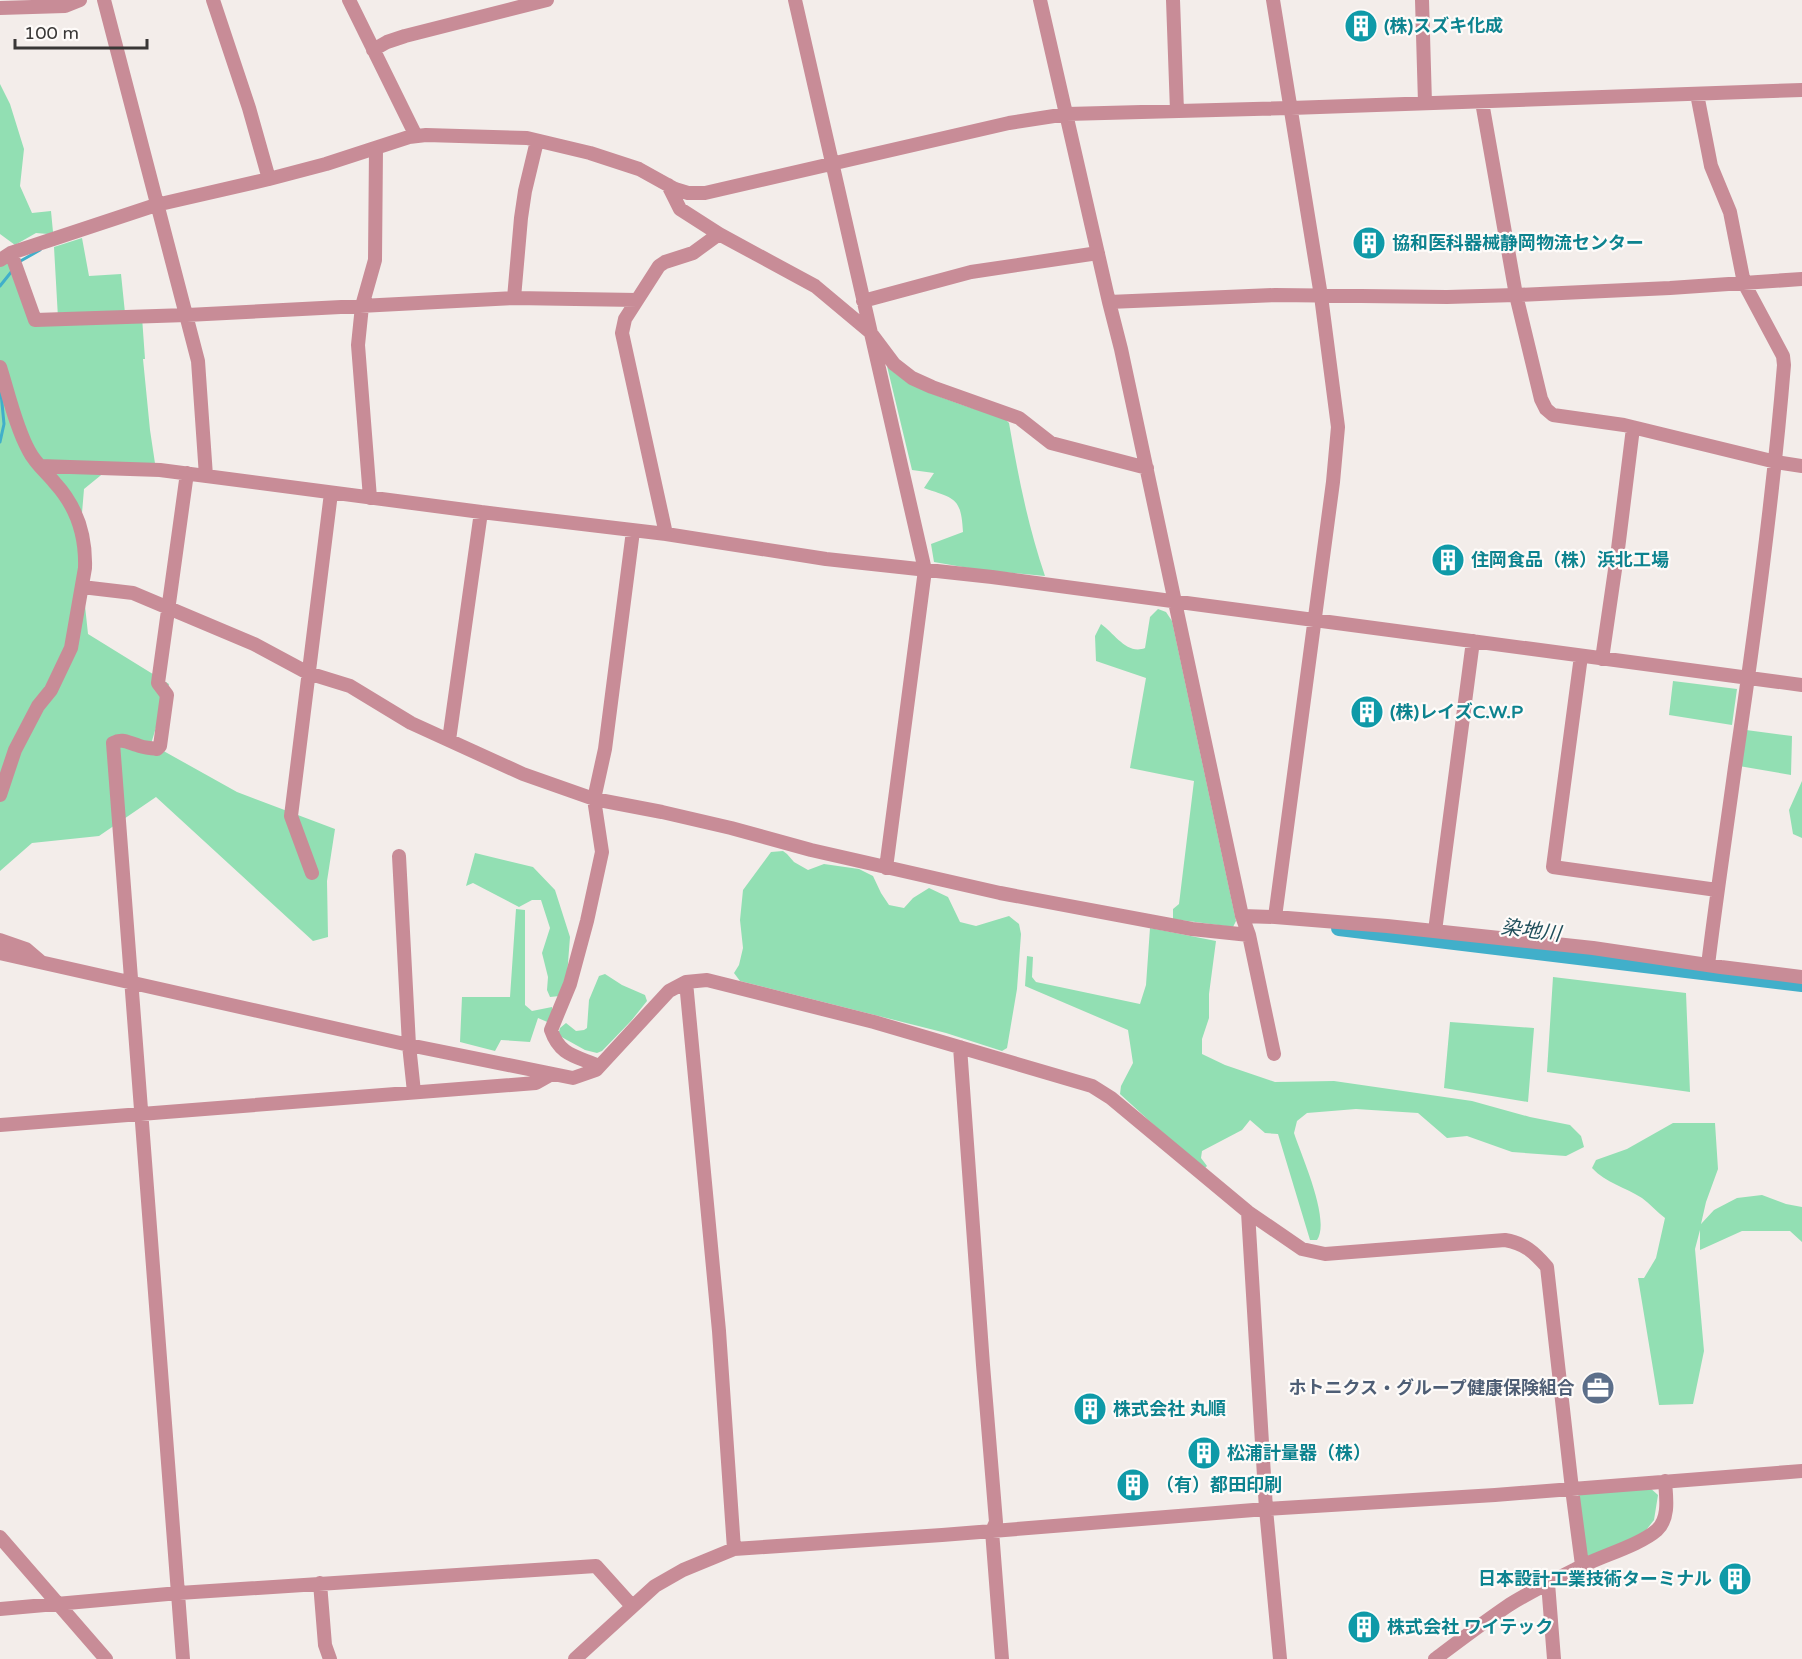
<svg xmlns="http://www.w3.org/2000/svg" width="1802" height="1659" font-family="'Varela Round','Noto Sans JP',sans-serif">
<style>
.green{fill:#92dfb3}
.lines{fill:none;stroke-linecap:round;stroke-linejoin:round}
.stream{stroke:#41afca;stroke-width:3}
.river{stroke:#41afca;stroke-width:16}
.minor{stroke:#c88c97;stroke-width:14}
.labels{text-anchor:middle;stroke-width:4.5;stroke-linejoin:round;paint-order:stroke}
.culture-label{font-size:18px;font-weight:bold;fill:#0d838f;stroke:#fefbf9;text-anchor:start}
.service-label{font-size:18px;font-weight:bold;fill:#4e5e75;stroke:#fefbf9;text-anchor:end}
.water-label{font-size:20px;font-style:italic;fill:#204f5b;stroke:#fefbf9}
</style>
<rect width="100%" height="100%" fill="#f3edea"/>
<path class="green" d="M0,84l10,20 14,45 -4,37 12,27 19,-2 2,21 -5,2 -12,-1 -21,12 -15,-11z
M82,238l7,38 32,-2 4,39 -67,5 -4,-71z
M12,258l22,64 108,-5 3,42h-2l7,71 6,40 -45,-3 -27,22 -5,60 9,85 81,50 -18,60 86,48 98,37 -8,52 1,56 -15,4 -157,-144 -57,39 -67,7 -32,28v-606z
M887,366c27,27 82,40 118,53l4,4c9,53 19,103 36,153l-65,-6 -46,-8 -3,-18 32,-12c-2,-35 -8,-33 -39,-44l10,-15 -22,-3z
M1158,609l8,3 6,9 64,300 -3,6 -60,-8v-10l6,-5 15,-123 -64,-13 16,-90 -50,-17 -1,-25 6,-12c14,10 26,31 44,24l5,-31z
M1673,681l64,8 -5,36 -63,-10z
M1746,730l46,6 -1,39 -52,-9z
M1802,781v57l-9,-4 -4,-24z
M783,851l4,3 7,8 14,8 16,-6 35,5 14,7 8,17 8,12 15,3 9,-10 16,-10 19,9 12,25 16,4 33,-10 10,8 2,10 -4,55 -10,59 -5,3 -56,-18 -206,-52 -6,-8 5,-8 4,-17 -3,-28 3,-30 28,-38z
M475,853l58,14 22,23 15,47 -4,52 -6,7 -10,1 -3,-7 1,-13 -6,-24 8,-25 -9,-28h-9l-13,7 -46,-24 -7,3z
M516,909l9,1v95l7,6 20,-4v17l-14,-6 -8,24 -29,-2 -6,11 -35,-9 2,-45h48z
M1150,928l66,13 -7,53v24l-7,21v15l23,11 50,17 59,-1 138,20 58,16 40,8 11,11 3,11 -18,9 -54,-4 -45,-16 -20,2 -29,-25 -62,-4 -49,4 -10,8 -3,12c7,22 37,87 23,107h-7l-32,-106 -13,-1 -15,-13 -8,10 -40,21 -1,7 6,8 -4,4 -83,-76 1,-8 12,-23 -5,-33 -103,-44 2,-30 6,1 -1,20 4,5 104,22 6,-19z
M605,974l17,11 23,10 2,6 -16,20 -29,30 -5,2 -12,-3 -27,-15 2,-7 6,-5 10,8 8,-1 3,-2 2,-28 10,-24z
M1553,977l133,16 4,99 -143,-20z
M1450,1022l84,6 -6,74 -84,-14z
M1673,1123h42l3,46 -12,33 -5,22 13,-14 23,-12 25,-3 24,9 16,3v35l-12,-11h-48l-42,19v-20l-5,19 9,102 -11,53 -34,1 -21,-127h6l12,-20 9,-40c-8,-6 -15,-14 -23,-20 -17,-11 -36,-15 -50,-30l4,-8 31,-11z
M1649,1487l9,8 -4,25 -11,14 -56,23 -9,-64z"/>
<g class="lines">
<path class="stream" d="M17,263l23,-13
M0,286l12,-15
M0,442l4,-18 -3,-31"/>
<path class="river" d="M1339,928l463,56"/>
<path class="minor" d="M104,0l94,361 8,115
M213,0l36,108 20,71
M349,0l67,136
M795,0l130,570 -39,298
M1173,0l4,111
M1273,0l48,296 17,131 -5,55 -58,435
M1422,0l3,103
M0,8l65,-2 15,-6
M373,50l14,-8 18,-6 142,-36
M1697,94l14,72 19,46 14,71 39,73 1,9c-11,135 -29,268 -49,402 -9,66 -19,132 -27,198
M1482,102l34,193 25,104 5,10 7,6 71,10 152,37 26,4
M668,185l12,24 39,25 96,52 55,46 24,32 18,14 20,9 87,31 32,25 96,25
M11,253l24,67 152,-5 327,-17 123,2
M0,260l11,-7 145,-48 113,-26 57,-15 83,-27 17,-2 101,3 63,15 49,16 36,20 13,4h17l304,-70 58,-9 224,-6 511,-18
M514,298l7,-80 4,-27 12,-50
M863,301l108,-29 127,-19
M1109,302l166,-7 172,2 69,-2 154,-7 132,-9
M0,367c8,25 16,61 29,84 6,12 17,21 26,32 22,24 31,54 30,85l-14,80 -20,42 -13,16 -23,44 -15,45
M40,466l120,4 321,42 185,22 160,25 166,18 810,108
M370,498l-12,-153 4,-39 13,-46 1,-112
M666,534l-44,-201 3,-14 34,-53 6,-4 28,-9 26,-19
M82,587l51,6 121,51 54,29 42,13 61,37 112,51 71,25 68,13 69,16 80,22 189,43 192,36 57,6 -7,-19 -121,-567 -12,-47 -69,-302
M1581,656l-28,211 164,23
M1602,659l16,-110 15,-121
M449,740l32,-228
M399,856l10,189 5,47
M312,873l-21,-57 40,-323
M1242,916l33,1 112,9 206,22 128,19 81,10
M1435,931l38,-290
M1249,935l25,119
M0,940l26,9 14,12
M0,953l409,92 164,33 23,-8 73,-79 17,-9 21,-2 167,42 218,64 19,12 137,114 54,37 23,5 180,-14c19,3 29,12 42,27l25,222 10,76
M686,982l33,349 15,218
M960,1047l23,318 13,157 -4,9 10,128
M599,1066c-23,-10 -39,-10 -48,-36l19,-46 17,-63 15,-69 -8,-53 11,-50 28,-218
M0,1125l536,-42 16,-9
M1248,1212l18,297 14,150
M0,1537l106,122
M320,1583l5,62 5,14
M1548,1583l6,76
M0,1609l179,-16 417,-27 36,40
M183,1659l-70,-916c9,-5 14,-1 24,2 6,3 14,3 20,4l3,-3 7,-51 -9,-12 29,-210
M575,1659l80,-73 28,-16 51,-21 208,-14 324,-26 229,-14 307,-24
M1435,1659c24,-18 49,-37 74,-54 21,-13 43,-24 65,-35 23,-13 65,-24 83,-40 13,-12 9,-34 8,-49"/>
</g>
<defs>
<g id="building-disc" transform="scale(1.725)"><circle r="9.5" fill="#0f9aa8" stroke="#fefbf9"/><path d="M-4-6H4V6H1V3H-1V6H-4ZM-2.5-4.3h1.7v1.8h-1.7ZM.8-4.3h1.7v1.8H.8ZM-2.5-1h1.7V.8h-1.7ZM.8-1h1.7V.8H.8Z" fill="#fff"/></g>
<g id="office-disc" transform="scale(1.725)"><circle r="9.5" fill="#5c6f8a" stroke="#fefbf9"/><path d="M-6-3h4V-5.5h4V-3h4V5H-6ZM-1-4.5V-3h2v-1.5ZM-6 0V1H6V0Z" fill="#fff"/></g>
</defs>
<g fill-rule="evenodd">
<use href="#building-disc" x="1361" y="26"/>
<use href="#building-disc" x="1369" y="243"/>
<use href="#building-disc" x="1448" y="560"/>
<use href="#building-disc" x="1367" y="712"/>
<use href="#office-disc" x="1598" y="1388"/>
<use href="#building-disc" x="1090" y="1409"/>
<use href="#building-disc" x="1204" y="1453"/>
<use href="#building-disc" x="1133" y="1485"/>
<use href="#building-disc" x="1735" y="1579"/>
<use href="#building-disc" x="1364" y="1627"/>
</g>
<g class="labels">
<g class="culture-label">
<text x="1384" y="32">(株)スズキ化成</text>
<text x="1392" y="249">協和医科器械静岡物流センター</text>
<text x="1471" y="566">住岡食品（株）浜北工場</text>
<text x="1390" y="718">(株)レイズC.W.P</text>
<text x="1113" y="1415">株式会社 丸順</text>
<text x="1227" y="1459">松浦計量器（株）</text>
<text x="1156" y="1491">（有）都田印刷</text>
<text x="1712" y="1585" text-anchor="end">日本設計工業技術ターミナル</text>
<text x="1387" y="1633">株式会社 ワイテック</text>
</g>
<g class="service-label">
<text x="1575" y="1394">ホトニクス・グループ健康保険組合</text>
</g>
<g class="water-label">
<text transform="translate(1531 930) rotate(7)" y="7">染地川</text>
</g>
</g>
<path d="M15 39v9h132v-9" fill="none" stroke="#393736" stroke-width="3"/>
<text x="24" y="39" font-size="18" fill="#393736" stroke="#fefbf9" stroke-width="4.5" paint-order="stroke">100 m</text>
</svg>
